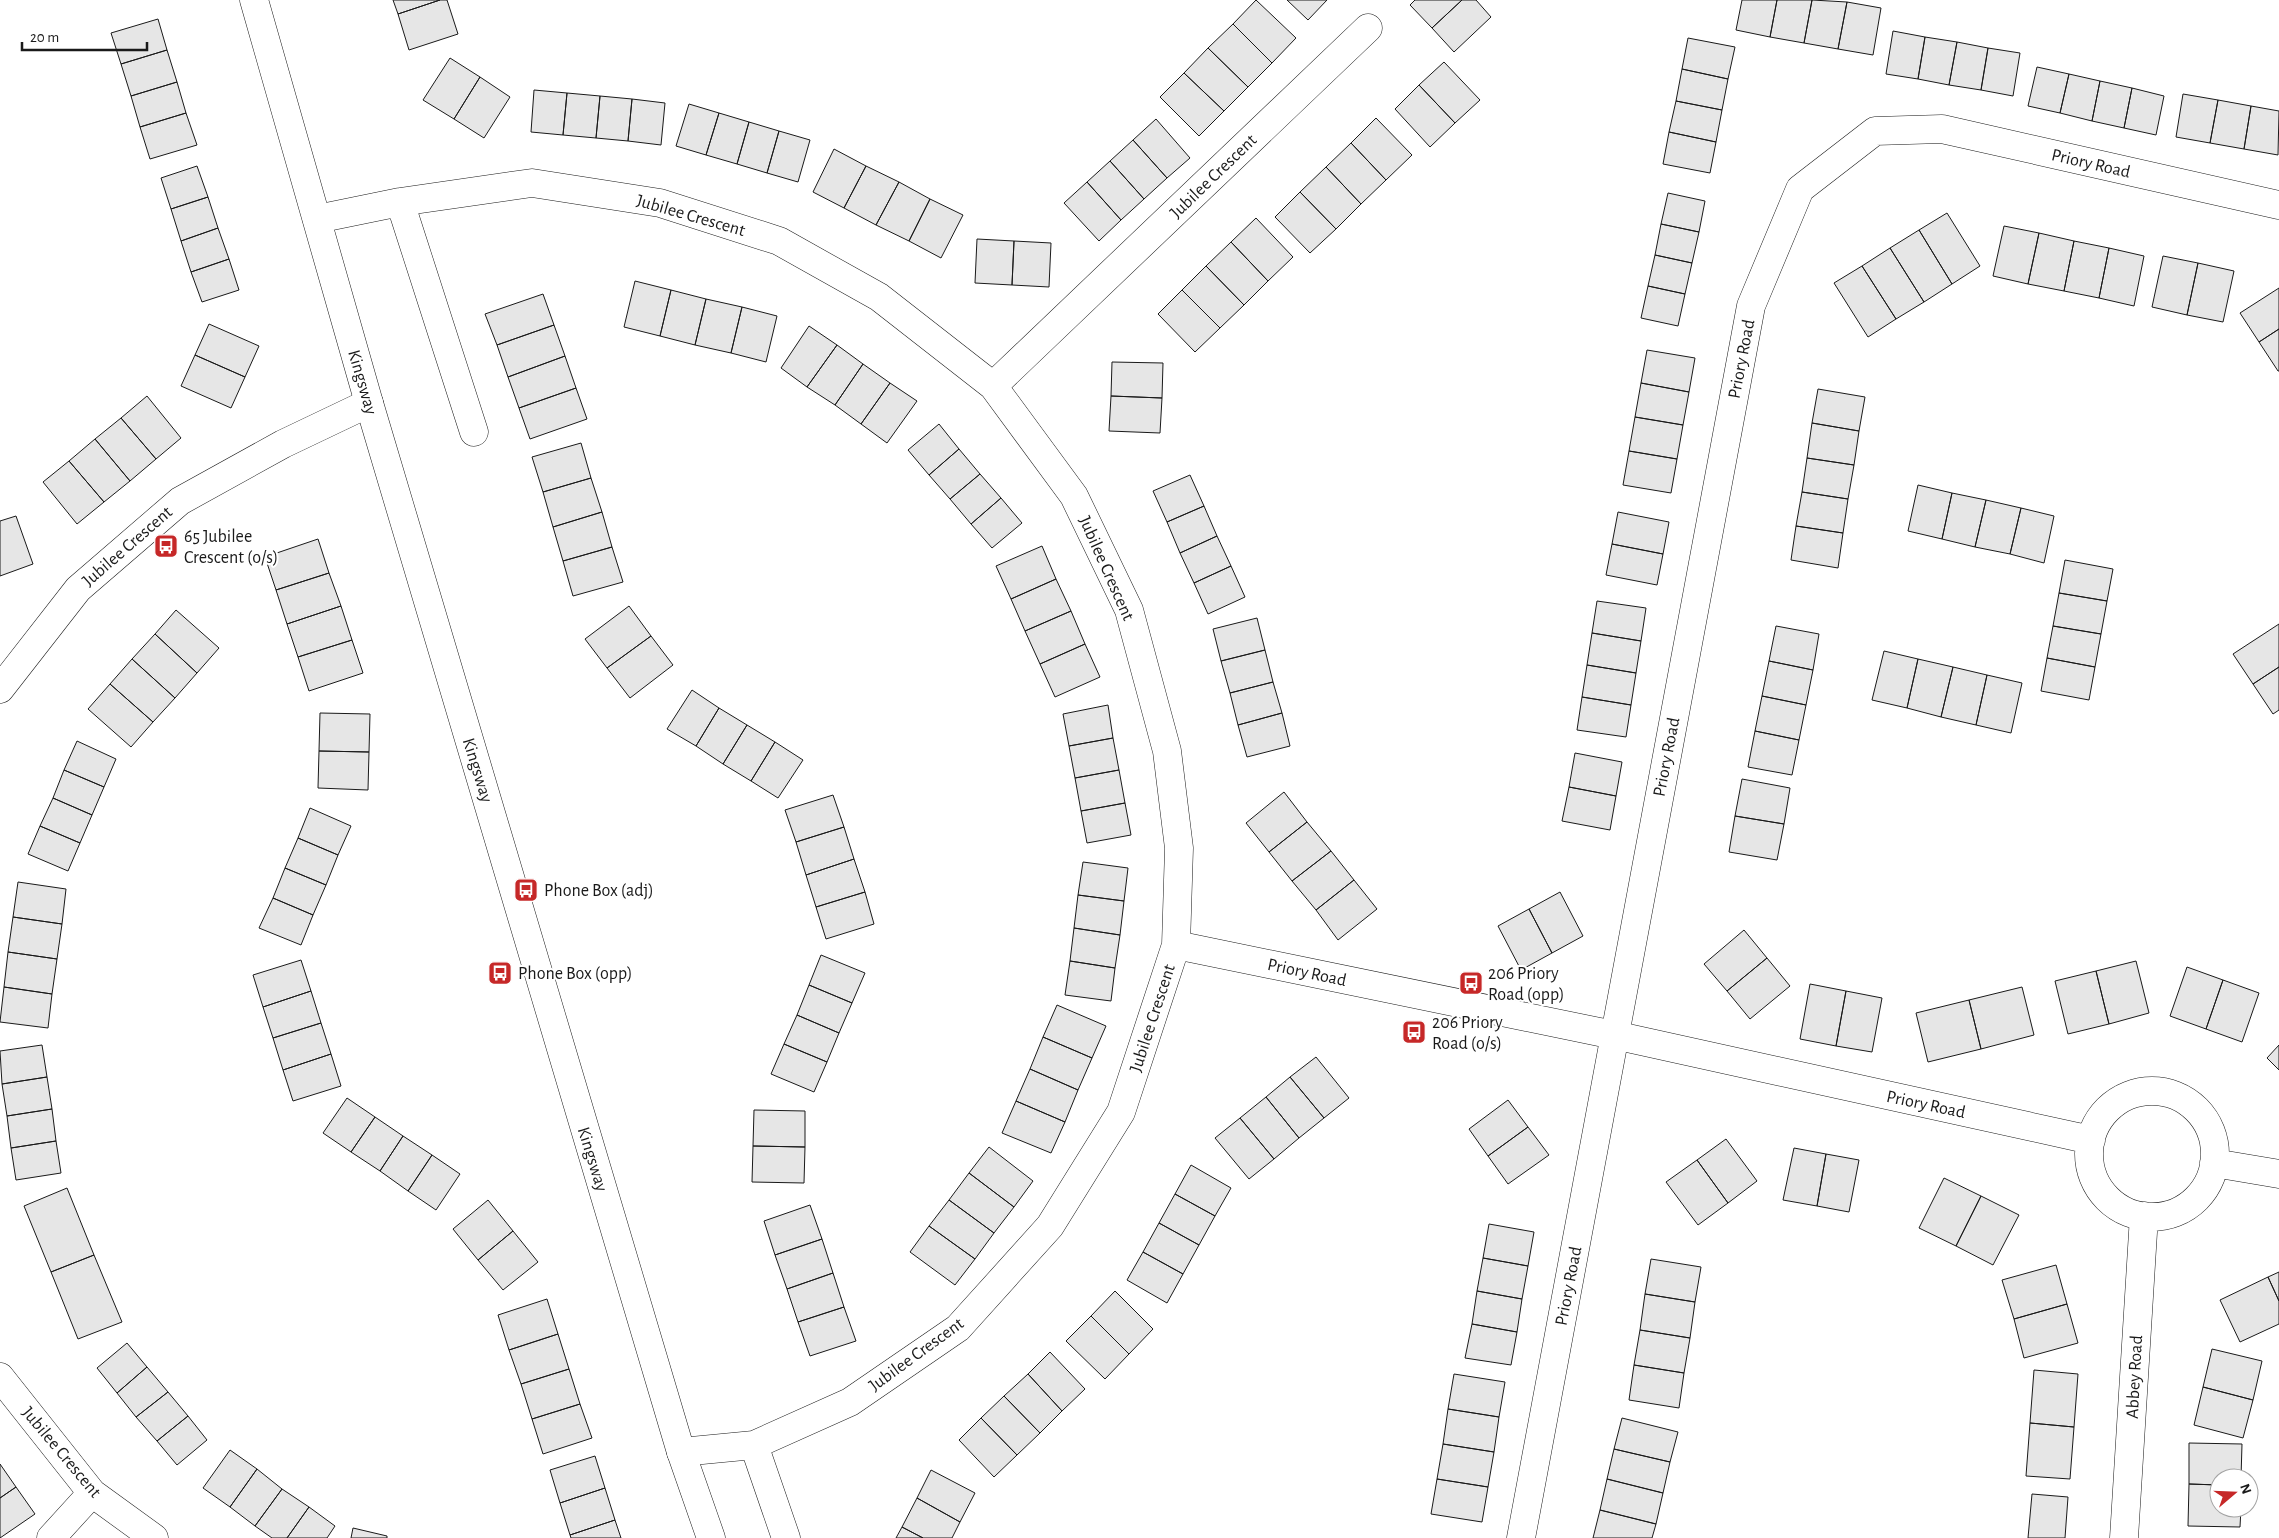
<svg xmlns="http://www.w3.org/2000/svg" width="2279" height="1538" font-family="'Alegreya Sans',sans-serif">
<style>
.building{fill:#e6e6e6;stroke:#1a1a1a}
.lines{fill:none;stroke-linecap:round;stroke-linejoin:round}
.street-casing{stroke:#1a1a1a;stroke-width:29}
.secondary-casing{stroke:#1a1a1a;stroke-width:29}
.street{stroke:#fff;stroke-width:28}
.secondary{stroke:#fff;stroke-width:28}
.labels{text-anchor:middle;stroke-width:4;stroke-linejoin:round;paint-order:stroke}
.street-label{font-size:18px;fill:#1a1a1a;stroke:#fff}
.poi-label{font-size:18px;fill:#1a1a1a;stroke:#fff;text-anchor:start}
</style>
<rect width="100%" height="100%" fill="#fff"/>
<path class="building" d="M393,0h47l-42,14z
M440,0h7l11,34 -49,16 -11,-36z
M1256,0l40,38 -24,25 -39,-39z
M1287,0h40l-19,20z
M1415,0h47l-30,28 -22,-23z
M1462,0h14l15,17 -37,35 -22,-24z
M1742,0h35l-7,37 -34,-7z
M1777,0h35l-8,43 -34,-6z
M1812,0l35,2 -9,47 -34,-6z
M1847,2l34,6 -8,47 -35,-6z
M158,19l9,31 -46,14 -10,-31z
M1233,24l39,39 -24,24 -40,-39z
M1893,31l32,6 -7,42 -32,-5z
M1925,37l32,5 -8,43 -31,-6z
M1688,38l47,9 -7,32 -46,-10z
M1957,42l31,6 -7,42 -32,-5z
M1208,48l40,39 -24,24 -40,-38z
M1988,48l32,5 -7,43 -32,-6z
M167,50l10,32 -46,14 -10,-32z
M450,58l30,19 -26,42 -31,-19z
M1444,62l36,38 -25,23 -36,-38z
M2037,67l32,7 -9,39 -32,-7z
M1682,69l46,10 -6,31 -46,-9z
M1184,73l40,38 -25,25 -39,-39z
M2069,74l31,7 -8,40 -32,-8z
M480,77l30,20 -26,41 -30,-19z
M2100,81l32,7 -8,40 -32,-7z
M177,82l9,31 -46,14 -9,-31z
M1419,85l36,38 -25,24 -35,-38z
M2132,88l32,8 -8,39 -32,-7z
M534,90l33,3 -4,42 -32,-3z
M567,93l33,3 -4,42 -33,-3z
M2183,94l35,6 -8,43 -34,-6z
M600,96l32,3 -4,42 -32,-3z
M632,99l33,4 -4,42 -33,-4z
M2218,100l33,6 -7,43 -34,-6z
M1676,101l46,9 -6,32 -47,-10z
M689,104l30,9 -13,42 -30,-9z
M2251,106l28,5 -1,44 -34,-6z
M186,113l11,32 -47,14 -10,-32z
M719,113l30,9 -12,42 -31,-9z
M1376,118l36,37 -26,25 -35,-37z
M1156,119l34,39 -23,20 -34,-38z
M749,122l30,9 -12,42 -30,-9z
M779,131l31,9 -12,42 -31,-9z
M1669,132l47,10 -6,31 -47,-9z
M1133,140l34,38 -23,21 -34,-38z
M1351,143l35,37 -25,24 -35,-37z
M834,149l32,17 -22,42 -31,-16z
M1110,161l34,38 -23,21 -34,-38z
M197,166l11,31 -37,12 -10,-31z
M866,166l33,16 -23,43 -32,-17z
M1326,167l35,37 -25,25 -36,-37z
M899,182l31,17 -21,42 -33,-16z
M1087,182l34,38 -22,21 -35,-38z
M1300,192l36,37 -26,24 -35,-36z
M1668,193l37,8 -6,31 -38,-8z
M208,197l10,31 -37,13 -10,-32z
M930,199l33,16 -22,43 -32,-17z
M1947,213l33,53 -28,18 -33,-54z
M1256,218l37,39 -25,24 -37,-39z
M1661,224l38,8 -7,31 -37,-8z
M2004,226l35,7 -11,51 -35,-8z
M218,228l11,31 -38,13 -10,-31z
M1919,230l33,54 -28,18 -34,-54z
M2039,233l35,8 -10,50 -36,-7z
M977,239l37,2 -2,44 -37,-2z
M1014,241l37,2 -2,44 -37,-2z
M2074,241l35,7 -10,50 -35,-7z
M1231,242l37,39 -24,24 -38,-39z
M1890,248l34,54 -28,17 -34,-53z
M2109,248l35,8 -10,50 -35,-8z
M1655,255l37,8 -7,31 -37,-8z
M2163,256l35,7 -11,52 -35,-8z
M229,259l10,31 -37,12 -11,-30z
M2198,263l36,8 -11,51 -36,-7z
M1206,266l38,39 -24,23 -38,-38z
M1862,266l34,53 -28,18 -34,-54z
M635,281l36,9 -11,46 -36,-9z
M1648,286l37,8 -7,32 -37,-8z
M2279,288v41l-20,13 -19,-29z
M671,290l35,9 -11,46 -35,-9z
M1182,290l38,38 -25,24 -37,-38z
M543,294l11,31 -57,20 -12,-31z
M706,299l36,8 -11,46 -36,-8z
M742,307l35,9 -11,46 -35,-9z
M209,324l50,22 -14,31 -50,-22z
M554,325l11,31 -57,21 -11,-32z
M809,326l28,19 -30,42 -26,-19z
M2279,329v42h-1l-19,-29z
M837,345l26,19 -28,41 -28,-18z
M1647,350l48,8 -6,34 -48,-9z
M195,355l50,22 -14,31 -50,-22z
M565,356l11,32 -57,20 -11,-31z
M1112,362l51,1 -1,35 -51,-2z
M863,364l27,19 -29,41 -26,-19z
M890,383l27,18 -30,42 -26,-19z
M1641,383l48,9 -6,33 -48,-8z
M576,388l11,31 -57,20 -11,-31z
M1818,389l47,8 -6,34 -47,-8z
M147,396l34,42 -25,21 -35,-41z
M1111,396l51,2 -2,35 -51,-2z
M1635,417l48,8 -6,34 -48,-8z
M121,418l35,41 -26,22 -35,-42z
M1812,423l47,8 -5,34 -47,-7z
M939,424l20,25 -30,26 -21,-25z
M95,439l35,42 -26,21 -35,-41z
M581,443l10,35 -48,14 -11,-35z
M959,449l21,25 -30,25 -21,-24z
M1629,451l48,8 -6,34 -48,-8z
M1807,458l47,7 -6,34 -46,-7z
M69,461l35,41 -27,22 -34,-42z
M980,474l21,24 -30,26 -21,-25z
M1190,475l14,31 -37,16 -14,-31z
M591,478l11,34 -49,15 -10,-35z
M1918,485l34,8 -10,46 -34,-8z
M1802,492l46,7 -5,34 -47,-7z
M1952,493l34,7 -11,47 -33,-8z
M1001,498l21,25 -30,25 -21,-24z
M1986,500l35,8 -11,46 -35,-7z
M1204,506l13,30 -37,17 -13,-31z
M2021,508l33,8 -10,47 -34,-9z
M602,512l10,35 -49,14 -10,-34z
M1618,512l51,10 -6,32 -51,-10z
M16,516l17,48 -33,12v-55z
M1796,526l47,7 -5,35 -47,-8z
M1217,536l14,30 -37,17 -14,-30z
M318,539l11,34 -53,17 -11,-33z
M1612,544l51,10 -6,31 -51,-10z
M1042,546l14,33 -45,20 -15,-33z
M612,547l11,35 -50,14 -10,-35z
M2065,560l48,9 -6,32 -48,-8z
M1231,566l14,31 -37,17 -14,-31z
M329,573l12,33 -54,18 -11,-34z
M1056,579l15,32 -46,20 -14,-32z
M2059,593l48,8 -6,33 -48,-8z
M1597,601l49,7 -5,33 -49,-8z
M341,606l11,34 -54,17 -11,-33z
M629,606l22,30 -44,32 -22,-29z
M176,610l43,38 -22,25 -42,-39z
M1071,611l14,33 -45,20 -15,-33z
M1257,618l8,32 -44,11 -8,-32z
M2279,624v43l-26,17 -20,-30z
M1776,626l43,8 -6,36 -44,-9z
M2053,626l48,8 -6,33 -48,-9z
M1592,633l49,8 -5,32 -49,-8z
M155,634l42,39 -22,25 -43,-39z
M651,636l22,29 -43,33 -23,-30z
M352,640l11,33 -54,18 -11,-34z
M1085,644l15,33 -45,20 -15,-33z
M1265,650l8,32 -43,11 -9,-32z
M1884,651l34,8 -11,49 -35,-8z
M2047,658l48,9 -6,33 -48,-9z
M132,659l43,39 -22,24 -43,-38z
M1918,659l35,8 -12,50 -34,-9z
M1769,661l44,9 -7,35 -44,-9z
M1587,665l49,8 -5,32 -49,-8z
M1953,667l34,8 -11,50 -35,-8z
M2279,667v43l-6,4 -20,-30z
M1987,675l35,8 -11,50 -35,-8z
M1273,682l9,31 -44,12 -8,-32z
M110,684l43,38 -22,25 -43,-38z
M692,690l27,18 -23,38 -29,-17z
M1762,696l44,9 -7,35 -44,-9z
M1582,697l49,8 -5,32 -49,-7z
M1108,705l5,33 -44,8 -6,-32z
M719,708l28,17 -24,39 -27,-18z
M320,713l50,1 -1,38 -50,-1z
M1282,713l8,33 -43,11 -9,-32z
M747,725l28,17 -24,39 -28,-17z
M1755,731l44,9 -7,35 -44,-8z
M1113,738l6,32 -44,8 -6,-32z
M77,741l39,18 -12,28 -40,-17z
M775,742l28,18 -25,38 -27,-17z
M319,751l50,1 -1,38 -50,-2z
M1575,753l47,9 -6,34 -47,-9z
M64,770l40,17 -12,28 -39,-17z
M1119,770l6,33 -44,8 -6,-33z
M1742,779l48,9 -6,36 -49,-8z
M1569,787l47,9 -6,34 -48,-9z
M1284,792l23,30 -38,30 -23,-29z
M833,795l11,32 -48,15 -11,-32z
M53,798l39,17 -12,28 -40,-17z
M1125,803l6,32 -44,8 -6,-32z
M310,808l41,18 -13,29 -40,-17z
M1735,816l49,8 -7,36 -48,-8z
M1307,822l24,29 -39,30 -23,-29z
M40,826l40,17 -12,28 -40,-17z
M844,827l10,32 -48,16 -10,-33z
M298,838l40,17 -12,30 -41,-17z
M1331,851l23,29 -38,30 -24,-29z
M854,859l11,33 -49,15 -10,-32z
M1083,862l45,6 -4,33 -46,-6z
M285,868l41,17 -13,30 -40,-17z
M1354,880l23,29 -39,31 -22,-30z
M18,882l48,7 -4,35 -49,-7z
M865,892l9,32 -48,15 -10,-32z
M1560,892l23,44 -31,17 -23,-44z
M1078,895l46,6 -4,34 -46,-7z
M273,898l40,17 -12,30 -42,-17z
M1529,909l23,44 -31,17 -23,-44z
M13,917l49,7 -5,35 -49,-7z
M1074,928l46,7 -5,33 -45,-7z
M1744,930l23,28 -40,33 -23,-27z
M8,952l49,7 -5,35 -48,-7z
M821,955l44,18 -13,30 -43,-18z
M1767,958l23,28 -40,33 -23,-28z
M301,960l10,31 -48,16 -10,-32z
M1070,961l45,7 -4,33 -46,-6z
M2136,961l13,52 -40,11 -13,-53z
M2187,967l36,13 -17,49 -36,-13z
M2096,971l13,53 -41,10 -13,-53z
M2223,980l36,13 -17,49 -36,-13z
M1810,984l36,7 -10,55 -36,-7z
M809,985l43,18 -13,30 -42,-18z
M4,987l48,7 -4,34 -48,-6z
M2022,987l12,48 -53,14 -12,-49z
M311,991l10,32 -48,15 -10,-31z
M1846,991l36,7 -10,54 -36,-6z
M1969,1000l12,49 -53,13 -12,-49z
M1057,1005l49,21 -14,32 -49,-21z
M797,1015l42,18 -12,29 -43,-18z
M321,1023l10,31 -48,16 -10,-32z
M1043,1037l49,21 -14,32 -48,-21z
M784,1044l43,18 -13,30 -43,-18z
M42,1045l5,32 -45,7 -2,-33z
M2279,1045v25l-12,-12z
M331,1054l10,32 -48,15 -10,-31z
M1316,1057l33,41 -25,20 -34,-41z
M1030,1069l48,21 -13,32 -49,-21z
M47,1077l5,32 -45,7 -5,-32z
M1290,1077l34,41 -25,20 -33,-41z
M1266,1097l33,41 -25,21 -34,-41z
M347,1098l28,19 -24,35 -28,-19z
M1508,1100l20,27 -40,29 -19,-27z
M1016,1101l49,21 -14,31 -49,-20z
M52,1109l4,32 -45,7 -4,-32z
M754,1110l51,1v36l-52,-1z
M375,1117l28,19 -23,35 -29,-19z
M1240,1118l34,41 -25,20 -34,-41z
M1528,1127l21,28 -41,29 -20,-28z
M403,1136l29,19 -24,36 -28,-20z
M1726,1139l31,42 -29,22 -31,-43z
M56,1141l5,32 -45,7 -5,-32z
M753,1146l52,1 -1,36 -52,-1z
M989,1147l44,34 -19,26 -45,-34z
M1794,1148l32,6 -9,52 -34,-6z
M1826,1154l33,6 -10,52 -32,-6z
M432,1155l28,19 -24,36 -28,-19z
M1697,1160l31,43 -30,22 -32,-43z
M1191,1165l40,23 -16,28 -40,-22z
M969,1173l45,34 -20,26 -45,-33z
M1944,1178l37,18 -25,50 -37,-18z
M67,1188l27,67 -43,17 -27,-66z
M1175,1194l40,22 -16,29 -40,-22z
M1981,1196l38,19 -26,50 -37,-19z
M488,1200l25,31 -35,29 -25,-31z
M949,1200l45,33 -19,26 -46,-33z
M810,1205l12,34 -47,16 -11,-34z
M1159,1223l40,22 -16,29 -40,-22z
M1489,1224l45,8 -6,34 -45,-8z
M929,1226l46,33 -20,26 -45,-33z
M513,1231l25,31 -35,28 -25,-30z
M822,1239l11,34 -46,16 -12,-34z
M1143,1252l40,22 -16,29 -40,-23z
M94,1255l28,67 -44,17 -27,-67z
M1483,1258l45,8 -6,33 -45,-8z
M1651,1259l50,8 -6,35 -50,-8z
M2056,1265l11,39 -53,15 -12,-39z
M2279,1272v29l-11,-24z
M833,1273l11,34 -46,15 -11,-33z
M2268,1277l11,24v23l-39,18 -20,-42z
M1115,1291l38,38 -24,25 -38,-38z
M1477,1291l45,8 -5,33 -45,-8z
M1645,1294l50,8 -5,36 -50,-8z
M547,1299l11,35 -49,16 -11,-35z
M2067,1304l11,39 -54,15 -10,-39z
M844,1307l12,34 -46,15 -12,-34z
M1091,1316l38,38 -24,25 -39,-38z
M1472,1324l45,8 -6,33 -46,-7z
M1640,1330l50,8 -6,35 -50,-8z
M558,1334l11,35 -48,15 -12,-34z
M127,1343l20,24 -30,26 -20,-25z
M2212,1349l50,12 -9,39 -50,-13z
M1050,1352l35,37 -23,22 -34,-37z
M1634,1365l50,8 -5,35 -50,-8z
M147,1367l21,25 -32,25 -19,-24z
M569,1369l11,35 -48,15 -11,-35z
M2034,1370l44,4 -4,53 -44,-4z
M1028,1374l34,37 -22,22 -36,-37z
M1454,1374l51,8 -6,35 -51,-8z
M2203,1387l50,13 -10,38 -49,-13z
M168,1392l20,24 -31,25 -21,-24z
M1004,1396l36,37 -23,22 -36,-37z
M580,1404l12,34 -49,16 -11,-35z
M1448,1409l51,8 -5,35 -51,-8z
M188,1416l19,24 -30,25 -20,-24z
M981,1418l36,37 -23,22 -35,-37z
M1622,1418l56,14 -8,30 -56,-13z
M2030,1423l44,4 -4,52 -44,-3z
M2189,1443l53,1 -1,34h-22v7l-30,-1z
M1443,1444l51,8 -6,35 -51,-8z
M1614,1449l56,13 -7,31 -56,-14z
M230,1450l27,19 -27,38 -27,-19z
M595,1456l10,32 -45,15 -10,-33z
M0,1464l16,23 -16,11z
M257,1469l25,20 -27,37 -25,-19z
M931,1470l44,23 -15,29 -43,-24z
M1437,1479l51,8 -6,35 -51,-8z
M1607,1479l56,14 -7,31 -56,-14z
M2189,1484l30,1v23h22l-1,19 -52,-1z
M16,1487l19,27 -35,24v-40z
M605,1488l10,32 -45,15 -10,-32z
M282,1489l27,18 -22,31h-15l-17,-12z
M2032,1494l36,3 -3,41h-37z
M917,1498l43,24 -8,16h-29l-21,-11z
M309,1507l26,19 -8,12h-40z
M1600,1510l56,14 -4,14h-59z
M615,1520l6,18h-50l-1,-3z
M902,1527l21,11h-27z
M353,1528l34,8v2h-36z"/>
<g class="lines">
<g class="street-casing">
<path id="street" d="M400,202l74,230
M317,219l83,-17 132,-19 128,20 119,38 100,56 114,89 81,110 55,114 38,141 12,97 -3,97 -55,167 -71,114 -92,102 -108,74 -96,43 -73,7
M993,386l375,-358
M0,689l78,-100 102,-88 103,-57 86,-41
M1176,945l438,90 477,105
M2089 1154a63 63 0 1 1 126 0a63 63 0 1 1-126 0Z
M2214,1163l65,11
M0,1377l92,116 62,45
M754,1445l32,93
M51,1538l41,-45
M1521,1538l230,-1232 49,-117 75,-58 67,-2 337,76
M2124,1538l20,-322"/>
</g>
<g class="secondary-casing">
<path id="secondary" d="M254,0l115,403 312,1049 30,86"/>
</g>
<use href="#street" class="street"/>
<use href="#secondary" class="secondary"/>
</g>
<defs>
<g id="bus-square" transform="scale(1.25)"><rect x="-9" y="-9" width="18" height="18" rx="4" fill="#c62828" stroke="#fff"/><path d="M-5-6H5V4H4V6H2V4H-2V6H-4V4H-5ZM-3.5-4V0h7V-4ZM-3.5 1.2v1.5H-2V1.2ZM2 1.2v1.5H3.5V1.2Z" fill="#fff"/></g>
</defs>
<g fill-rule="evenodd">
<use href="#bus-square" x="166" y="546"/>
<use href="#bus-square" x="526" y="890"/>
<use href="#bus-square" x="500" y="973"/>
<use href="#bus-square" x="1471" y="983"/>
<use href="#bus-square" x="1414" y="1032"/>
</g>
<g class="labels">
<g class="street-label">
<text transform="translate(2091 163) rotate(13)" y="6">Priory Road</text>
<text transform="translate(1213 176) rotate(-44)" y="6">Jubilee Crescent</text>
<text transform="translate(691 215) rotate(16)" y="6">Jubilee Crescent</text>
<text transform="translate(1741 359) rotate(-79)" y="6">Priory Road</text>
<text transform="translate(363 382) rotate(74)" y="6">Kingsway</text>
<text transform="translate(127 546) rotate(-41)" y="6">Jubilee Crescent</text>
<text transform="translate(1107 568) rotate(66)" y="6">Jubilee Crescent</text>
<text transform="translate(1666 757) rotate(-79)" y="6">Priory Road</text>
<text transform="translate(478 770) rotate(73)" y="6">Kingsway</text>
<text transform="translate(1307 972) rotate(12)" y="6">Priory Road</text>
<text transform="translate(1152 1018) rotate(-72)" y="6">Jubilee Crescent</text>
<text transform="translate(1926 1104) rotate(12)" y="6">Priory Road</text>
<text transform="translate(593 1159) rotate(73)" y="6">Kingsway</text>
<text transform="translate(1568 1286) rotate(-79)" y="6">Priory Road</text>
<text transform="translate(916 1354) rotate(-36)" y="6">Jubilee Crescent</text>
<text transform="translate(2134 1377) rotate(-87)" y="6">Abbey Road</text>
<text transform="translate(62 1452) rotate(50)" y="6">Jubilee Crescent</text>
</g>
<g class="poi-label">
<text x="184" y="542">65 Jubilee<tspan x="184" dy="21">Crescent (o/s)</tspan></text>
<text x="544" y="896">Phone Box (adj)</text>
<text x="518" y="979">Phone Box (opp)</text>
<text x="1488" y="979">206 Priory<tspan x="1488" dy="21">Road (opp)</tspan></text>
<text x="1432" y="1028">206 Priory<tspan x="1432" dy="21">Road (o/s)</tspan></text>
</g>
</g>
<g transform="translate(2234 1493) rotate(71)"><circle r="24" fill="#ffffff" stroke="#a3a3a3"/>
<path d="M0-4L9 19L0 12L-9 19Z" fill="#c62828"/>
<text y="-8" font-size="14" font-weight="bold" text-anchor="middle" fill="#1a1a1a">N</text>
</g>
<path d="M22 42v8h125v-8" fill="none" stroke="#1a1a1a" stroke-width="2.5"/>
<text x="30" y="42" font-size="15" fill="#1a1a1a" stroke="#ffffff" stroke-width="4" paint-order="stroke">20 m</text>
</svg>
